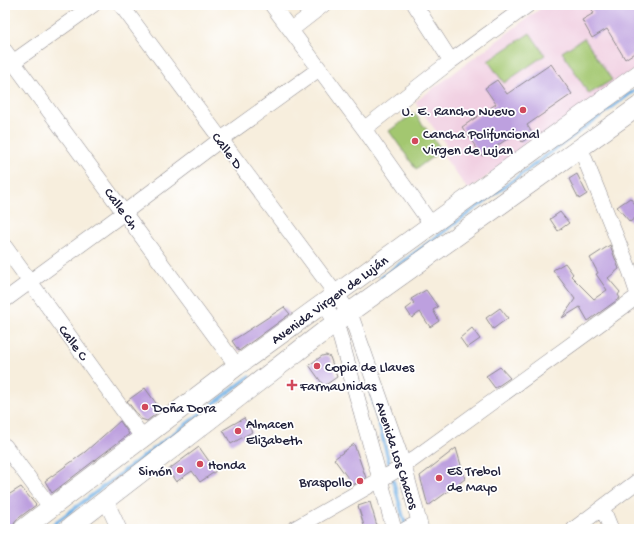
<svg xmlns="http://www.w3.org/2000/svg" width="644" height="534" font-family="'Gochi Hand',sans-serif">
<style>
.built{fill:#f1d0e2}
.green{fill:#a3c770;stroke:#627456}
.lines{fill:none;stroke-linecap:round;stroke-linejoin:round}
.stream{stroke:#71b1e5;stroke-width:3.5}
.building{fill:#bda0df}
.minor-casing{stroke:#8c888c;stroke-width:16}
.major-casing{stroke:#8c888c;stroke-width:20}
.minor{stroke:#fff;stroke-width:15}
.major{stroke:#fff;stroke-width:19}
.poi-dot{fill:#d1495b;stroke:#fff;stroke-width:1.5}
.labels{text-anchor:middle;stroke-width:3.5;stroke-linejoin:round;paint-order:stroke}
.poi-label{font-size:14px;fill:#22223b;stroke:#fff;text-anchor:start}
.street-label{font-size:14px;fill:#22223b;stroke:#fff}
</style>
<rect width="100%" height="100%" fill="#fff"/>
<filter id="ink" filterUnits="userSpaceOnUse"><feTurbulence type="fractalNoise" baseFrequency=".025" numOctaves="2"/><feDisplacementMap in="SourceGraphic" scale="8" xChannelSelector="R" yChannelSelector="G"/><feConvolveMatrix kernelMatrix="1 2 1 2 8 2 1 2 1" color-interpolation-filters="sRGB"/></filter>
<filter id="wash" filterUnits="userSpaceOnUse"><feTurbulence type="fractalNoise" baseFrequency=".012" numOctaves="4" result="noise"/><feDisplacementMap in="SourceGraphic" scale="16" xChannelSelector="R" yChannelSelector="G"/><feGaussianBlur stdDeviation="0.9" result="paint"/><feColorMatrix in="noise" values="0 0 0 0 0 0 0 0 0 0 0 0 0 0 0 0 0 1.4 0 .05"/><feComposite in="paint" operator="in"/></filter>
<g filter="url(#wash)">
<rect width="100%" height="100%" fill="#f7eedd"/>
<path class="built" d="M545,5h94v62l-171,123 -26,-36 7,-5 -34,-47z"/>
<path class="green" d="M530,33l15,22 -41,28 -16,-22z
M584,38l28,42 -23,14 -27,-42z
M414,113l28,37 -26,19 -27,-38z"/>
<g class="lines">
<path class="stream" d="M381,278l258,-191
M371,393l20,77
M392,476l13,48
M47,529l202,-152"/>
</g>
<g id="blocks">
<path class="building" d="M589,5h44l6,10v35l-14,9 -18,-30 -15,9 -10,-18 12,-7z
M551,64l21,30 -45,31 6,9 -11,8 -6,-9 -34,23 -20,-29 34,-23 -11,-16 12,-8 10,14z
M577,174l10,20 -8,5 -10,-20z
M630,198l9,11v6l-9,7 -13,-15z
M560,212l9,11 -11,8 -8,-12z
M610,245l9,24 -11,9 12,14 -2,3 2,3 -32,23 -8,-14 -18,11 13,-19 -22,-29 12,-7 8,11 -2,2 23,23 13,-9 -11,-16 2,-1 -8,-15z
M426,290l12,17 -5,3 6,11 -9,6 -10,-15 -8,6 -6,-9 8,-6 -3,-4z
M284,307l6,7 -51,37 -7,-10z
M500,308l8,10 -15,11 -7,-11z
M472,328l8,11 -13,9 -7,-10z
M326,355l4,2 7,20 -13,9 -15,-21 13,-9z
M500,367l10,11 -15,10 -9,-12z
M145,388l16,22 -14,11 -6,-2 -14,-18z
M244,418l8,14 -21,12 -8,-14z
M120,421l9,13 -77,59 -7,-12 40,-29z
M354,444l12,34 -13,7 -19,-26z
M199,447l17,24 -16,11 -8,-11 -16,11 -8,-12z
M456,448l9,31 -37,27 -8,-30z
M21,487l15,18 -20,15 -4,9h-7v-32z
M370,502l7,24 -12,3 -7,-23z"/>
</g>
</g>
<g filter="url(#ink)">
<use href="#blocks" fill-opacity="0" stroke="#8c888c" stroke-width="1"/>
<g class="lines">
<g class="minor-casing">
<path id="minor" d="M121,5l229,308 54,153 17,63
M272,5l92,124 67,95
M415,5l36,56
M291,30l32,-25
M5,51l232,315
M6,67l87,-62
M364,129l87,-68 77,-56
M580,147l50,124 9,27
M5,247l138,191
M5,300l120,-88 95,-72 99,-71
M323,303l13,19 58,207
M5,446l46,62
M106,501l13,28
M603,509l8,20
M294,529l110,-63 234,-170
M406,529l13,-7
M574,529l65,-49"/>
</g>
<g class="major-casing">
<path id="major" d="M23,529l214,-163 402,-292
M68,529l268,-207 303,-216"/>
</g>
<use href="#minor" class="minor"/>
<use href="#major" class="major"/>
</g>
</g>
<g class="poi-dot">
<circle cx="523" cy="110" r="4"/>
<circle cx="415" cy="141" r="4"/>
<circle cx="317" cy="366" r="4"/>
<path d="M290 379h4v4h4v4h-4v4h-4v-4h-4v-4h4z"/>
<circle cx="145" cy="407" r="4"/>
<circle cx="238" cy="431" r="4"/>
<circle cx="200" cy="464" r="4"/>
<circle cx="180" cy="470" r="4"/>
<circle cx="439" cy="478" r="4"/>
<circle cx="360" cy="481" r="4"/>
</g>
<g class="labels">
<g class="poi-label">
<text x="515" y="115" text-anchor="end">U. E. Rancho Nuevo</text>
<text x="423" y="138">Cancha Polifuncional<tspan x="423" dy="16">Virgen de Lujan</tspan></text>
<text x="325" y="371">Copia de Llaves</text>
<text x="300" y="390">FarmaUnidas</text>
<text x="153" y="412">Doña Dora</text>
<text x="246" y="428">Almacen<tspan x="246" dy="16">Elizabeth</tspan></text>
<text x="208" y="469">Honda</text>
<text x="172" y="475" text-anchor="end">Simón</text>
<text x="447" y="475">ES Trebol<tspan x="447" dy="16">de Mayo</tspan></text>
<text x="352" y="486" text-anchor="end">Braspollo</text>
</g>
<g class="street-label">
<text transform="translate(228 150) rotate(53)" y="5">Calle D</text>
<text transform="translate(122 208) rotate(54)" y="5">Calle Ch</text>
<text transform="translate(329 299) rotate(-36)" y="5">Avenida Virgen de Luján</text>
<text transform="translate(74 342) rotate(54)" y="5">Calle C</text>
<text transform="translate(398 455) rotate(72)" y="5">Avenida Los Chacos</text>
</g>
</g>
<rect width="644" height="534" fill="none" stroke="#fff" stroke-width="20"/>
</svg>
